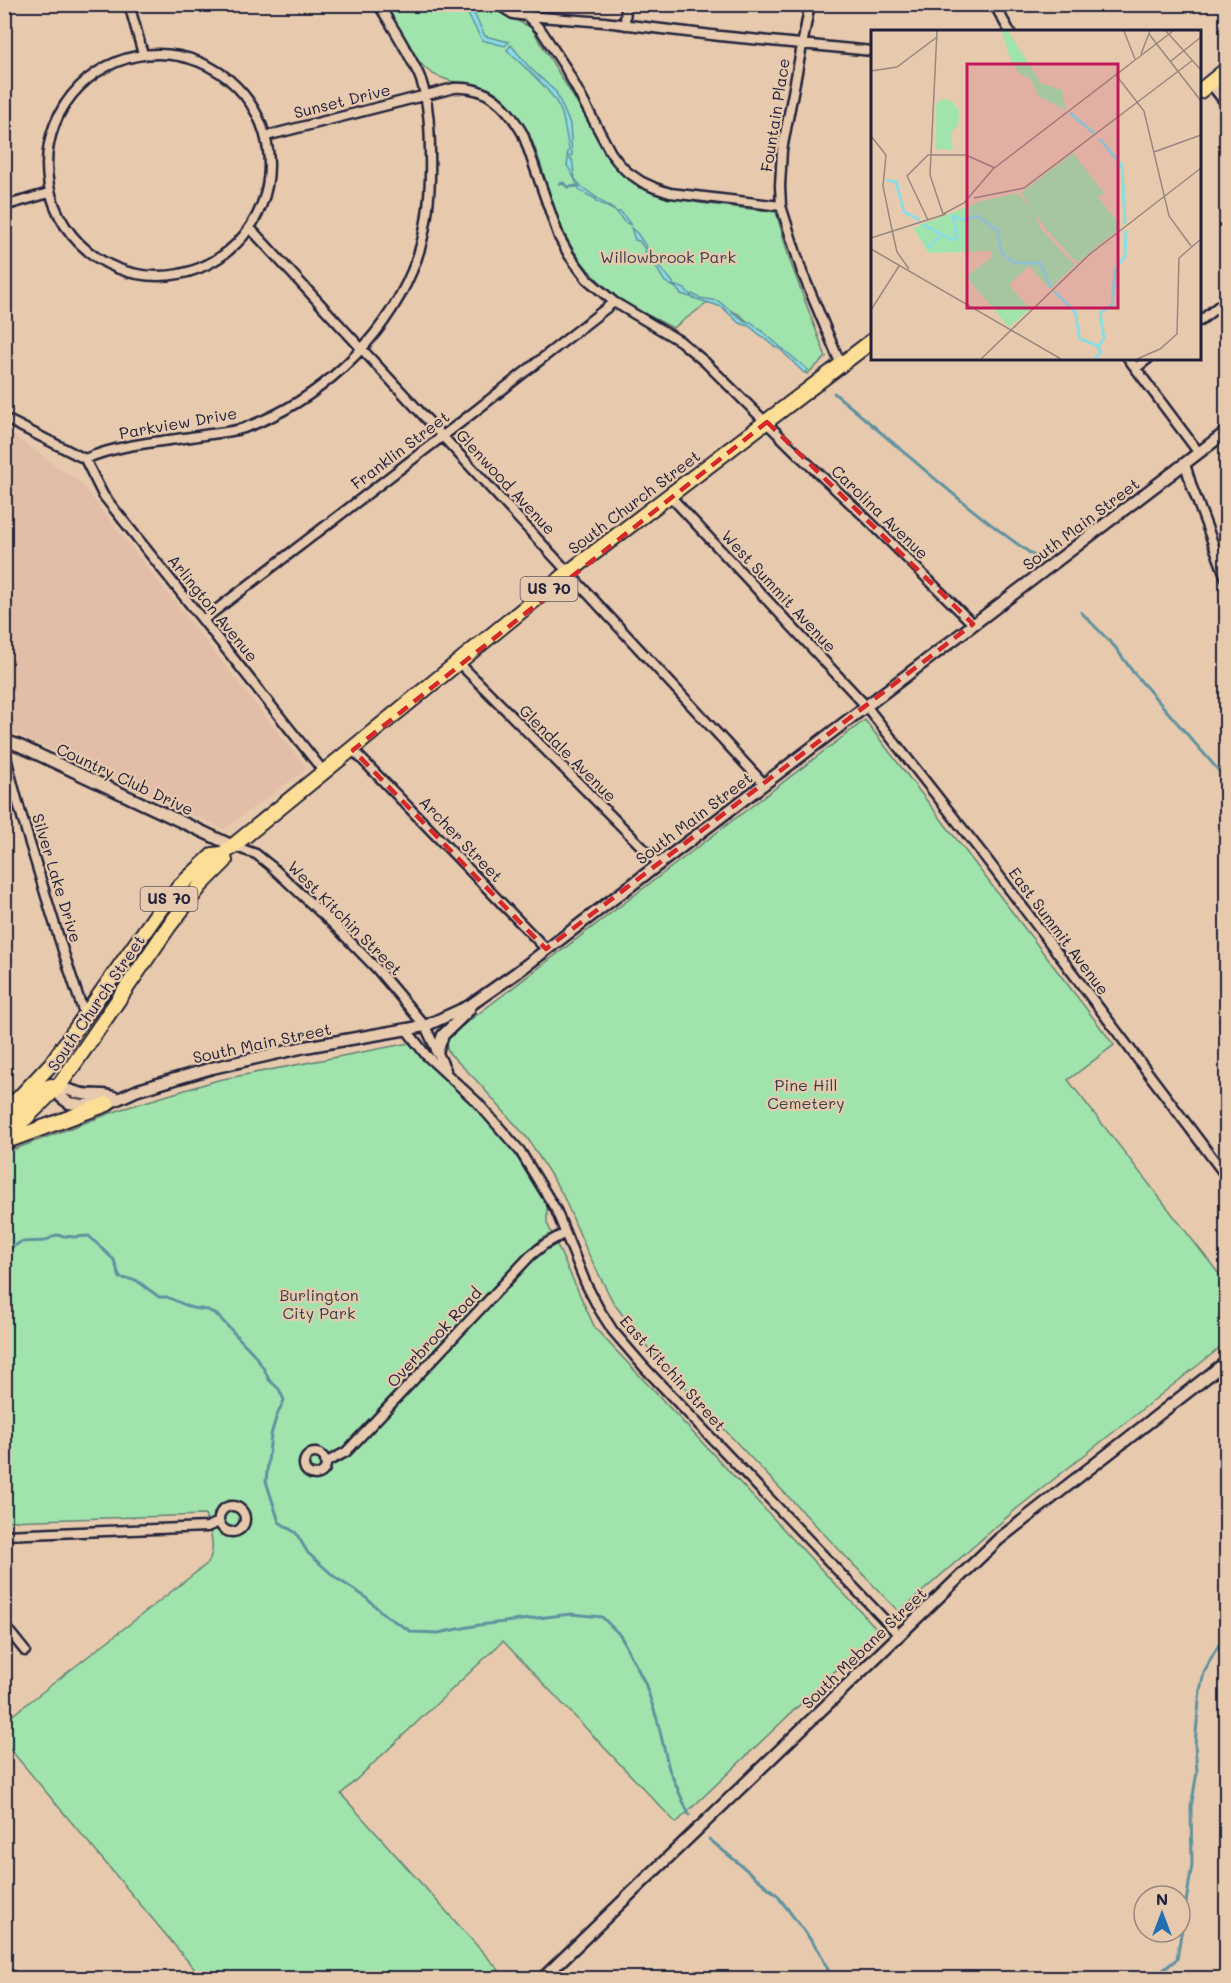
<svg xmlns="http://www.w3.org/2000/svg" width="1231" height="1983" font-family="Mali,sans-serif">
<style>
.built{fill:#e2bea9}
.green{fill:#a1e3ad;stroke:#628274;stroke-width:1.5}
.water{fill:#8bdce3;stroke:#6192a0;stroke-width:1.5}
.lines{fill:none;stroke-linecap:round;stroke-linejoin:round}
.stream{stroke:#6192a0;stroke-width:3}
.minor-casing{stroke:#22223b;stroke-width:13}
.tertiary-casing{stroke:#22223b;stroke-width:15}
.secondary-casing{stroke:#22223b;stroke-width:16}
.primary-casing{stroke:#22223b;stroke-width:18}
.minor{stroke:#e7caae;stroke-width:8}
.tertiary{stroke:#e7caae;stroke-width:10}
.secondary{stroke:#e7caae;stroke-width:12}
.primary{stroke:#fdde96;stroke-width:14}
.marked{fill:none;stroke:#d62828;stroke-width:4.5;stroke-dasharray:12 8;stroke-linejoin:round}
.labels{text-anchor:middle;stroke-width:4.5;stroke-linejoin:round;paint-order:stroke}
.shield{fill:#e7caae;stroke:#5d545e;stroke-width:1.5}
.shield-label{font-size:15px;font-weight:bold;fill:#22223b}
.street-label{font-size:16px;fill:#22223b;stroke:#e7caae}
.park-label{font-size:16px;fill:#353f4c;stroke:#e7caae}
.inset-river{fill:none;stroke:#8bdce3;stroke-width:3}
.inset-road{fill:none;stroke:#988780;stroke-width:1.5}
.view{fill:#c2185b;fill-opacity:0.15;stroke:#c2185b;stroke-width:3}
.inset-edge{fill:none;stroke:#22223b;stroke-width:3}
</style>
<rect width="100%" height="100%" fill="#e7caae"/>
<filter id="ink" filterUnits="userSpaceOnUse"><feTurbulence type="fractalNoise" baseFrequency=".0167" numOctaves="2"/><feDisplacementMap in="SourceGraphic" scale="12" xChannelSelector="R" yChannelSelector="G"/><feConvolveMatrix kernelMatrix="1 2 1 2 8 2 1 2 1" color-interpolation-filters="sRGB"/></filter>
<g filter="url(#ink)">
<path class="built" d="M5,429l76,54 226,286 -83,60 -219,-100z"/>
<path class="green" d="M383,5h104l4,3 35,17 5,2 54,89 21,40 33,32 60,15 77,9 14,49 36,96 -19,17 -31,-30 -38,-30 -28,-13 -37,27c-18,-10 -40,-19 -56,-31 -17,-14 -35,-32 -46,-51 -29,-49 -25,-111 -72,-151 -13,-12 -32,-10 -48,-14 -6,-2 -16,-5 -21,-9 -17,-12 -36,-49 -47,-67z
M865,720l249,325 -46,35 158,203v60l-211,167 -116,102 -146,-152 -112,-120 -28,-38 -26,-51 -25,-58 -34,-54 -52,-59 -27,-27 -4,-9 4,-8z
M409,1043l25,26 10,4 76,79 27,41v30l48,105 283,302 -202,193 -173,-182 -162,153 165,184h-304l-197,-235v-22l203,-158c9,-17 2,-30 -3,-48l-200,6 -1,-368 118,-44 96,-29z"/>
<path class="water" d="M463,5h7l15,31 24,6 -4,4 -23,-6z
M511,45l18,22 27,25 14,32 2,32h-5l2,-7c-2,-9 -4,-24 -7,-35 -7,-23 -39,-47 -55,-64z
M568,158l4,1 3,20 7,8 35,25h4l10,13 -7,-3 -7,-10 -21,-11v-2l-16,-8c-2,-4 -10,-23 -13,-25z
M631,228l6,5 24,36 12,13v3l12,4 6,7 1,-2 8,4 18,3 28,21h5l57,48 -4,3 -24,-24 -5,-2 -26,-21 -10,-3 -17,-16 -41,-13 -5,-6 -11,-6 -9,-15 -10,-13 -1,-5 -6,-8 -4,-1z"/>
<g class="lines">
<path class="stream" d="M560,184l3,-1 5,4 11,-1
M834,393c67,55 130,115 202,164
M1081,612l34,35 18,25 93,107
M4,1252l17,-10 24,-1 11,-6 18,2 15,-1 25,24 6,18 16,2 23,17h8l25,11 16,2 9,5 36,38 11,16 5,11 10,9 5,11 -8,18 -5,17 -5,46 13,41 17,11 12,20 28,25 28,18 22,20 26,16 26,1 41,-8 92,-11 31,3 18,18 25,48 12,36 12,50 20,46
M709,1839l68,56 42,56 13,27
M1153,1978l24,-19 15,-94 -1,-58 6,-35 -2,-28 5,-54 4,-17 8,-17 14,-22"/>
<g class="minor-casing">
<path id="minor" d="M129,4l14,50
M497,4l16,10 14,2 14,14 24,37 46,86 6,8 9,10 16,11 13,6 15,5 111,13
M526,4l1,12 77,6 116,14 152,15
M810,4l-28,146 -2,36 1,20 21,66 39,93
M994,4l16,28
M625,25l1,-21
M47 165a111 111 0 1 1 222 0a111 111 0 1 1-222 0Z
M266,136l188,-48c34,-2 53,18 69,46l36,103 10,18 18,24 27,23 66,39 25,21 96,95 61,57 111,110
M4,206l45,-13
M250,228l514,556
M1200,321l26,-21
M1128,358l71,95
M1136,368l13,-10
M4,418l81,41c37,-16 79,-17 119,-24 13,-2 28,-3 40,-7 73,-26 138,-86 168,-157 15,-35 19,-77 18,-116 0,-25 -1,-57 -11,-80 -10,-21 -28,-51 -41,-71
M85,459l18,36 221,277
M1185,464l7,23 34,91
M670,496l196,210 119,151 241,319
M203,620l262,-201 149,-117
M458,662l201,202
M4,747c9,45 24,89 37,133 14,46 28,91 44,136
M353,750l193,199
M233,846l23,8 15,12 62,58 43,44 49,58 21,44
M406,1029l20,26 51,47 43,49 36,59 30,74 13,25 14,22 31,36 255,268
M304 1464a11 11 0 1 1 22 0a11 11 0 1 1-22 0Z
M325,1463l21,-11 184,-196 15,-12 20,-11
M219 1519a13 13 0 1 1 26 0a13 13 0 1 1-26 0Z
M4,1535l203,-8 12,-5
M4,1625l21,26"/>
</g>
<g class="tertiary-casing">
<path id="tertiary" d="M1211,83l15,19
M4,740l16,6 213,100
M437,1052l6,-17 26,-25
M118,1099c-12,-7 -26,-2 -39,-6 -8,-2 -11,-5 -19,-3l1,7 8,6 14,2 24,-1 31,-14 74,-22 93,-21 120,-21 44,-20 47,-33 710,-541
M543,1978l456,-439 227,-177"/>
</g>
<g class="secondary-casing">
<path id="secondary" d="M4,1974l8,4"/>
</g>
<g class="primary-casing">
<path id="primary" d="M1200,91l26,-21
M4,1110l15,-12 32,-34 110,-156 20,-23 32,-30 10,-1 346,-282 303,-231
M4,1122l39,-33 8,-3 7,2
M4,1135l22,-17 35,-35 108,-157 32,-41 24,-24 -2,-7
M4,1142l103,-38"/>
</g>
<use href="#minor" class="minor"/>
<use href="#tertiary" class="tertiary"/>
<use href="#secondary" class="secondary"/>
<use href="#primary" class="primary"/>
</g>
</g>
<path class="marked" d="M767,422l206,202 -427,325 -193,-199z"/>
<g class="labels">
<g class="shield">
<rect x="520.5" y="577" width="57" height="24" rx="4.5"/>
<rect x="140.5" y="887" width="57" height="24" rx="4.5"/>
</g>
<g class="shield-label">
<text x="549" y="594">US 70</text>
<text x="169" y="904">US 70</text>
</g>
<g class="street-label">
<text transform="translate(342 101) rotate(-14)" y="6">Sunset Drive</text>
<text transform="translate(775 115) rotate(-81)" y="6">Fountain Place</text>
<text transform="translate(178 423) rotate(-10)" y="6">Parkview Drive</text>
<text transform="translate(400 450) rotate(-37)" y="6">Franklin Street</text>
<text transform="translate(506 482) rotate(47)" y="6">Glenwood Avenue</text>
<text transform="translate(634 502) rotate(-37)" y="6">South Church Street</text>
<text transform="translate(880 512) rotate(44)" y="6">Carolina Avenue</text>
<text transform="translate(1081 524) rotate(-37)" y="6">South Main Street</text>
<text transform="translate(779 591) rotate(47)" y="6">West Summit Avenue</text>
<text transform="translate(213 608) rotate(51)" y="6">Arlington Avenue</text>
<text transform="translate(568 753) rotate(45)" y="6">Glendale Avenue</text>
<text transform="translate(125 779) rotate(25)" y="6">Country Club Drive</text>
<text transform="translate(694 818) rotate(-37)" y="6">South Main Street</text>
<text transform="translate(461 839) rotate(46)" y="6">Archer Street</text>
<text transform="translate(57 878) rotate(73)" y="6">Silver Lake Drive</text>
<text transform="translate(345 918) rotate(45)" y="6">West Kitchin Street</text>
<text transform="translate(1059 931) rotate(53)" y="6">East Summit Avenue</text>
<text transform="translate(96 1003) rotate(-56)" y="6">South Church Street</text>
<text transform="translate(262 1043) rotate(-12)" y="6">South Main Street</text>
<text transform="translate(434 1337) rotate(-47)" y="6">Overbrook Road</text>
<text transform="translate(673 1373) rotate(48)" y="6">East Kitchin Street</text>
<text transform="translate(864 1648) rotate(-44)" y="6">South Mebane Street</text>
</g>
<g class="park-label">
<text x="668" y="263">Willowbrook Park</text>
<text x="806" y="1091">Pine Hill<tspan x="806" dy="18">Cemetery</tspan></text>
<text x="319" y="1301">Burlington<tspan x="319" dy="18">City Park</tspan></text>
</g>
</g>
<g transform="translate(871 30)">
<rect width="330" height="330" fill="#e7caae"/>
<path d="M130,1h7l33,52 21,7 4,20 -28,-14 -7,-17 -12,-6 -8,-13zM72,69l9,2 7,10 -1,14 -7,8 2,17 -17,-1v-45zM202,123l31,40 -6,4 23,30 -44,36 -31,-34 -25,-36zM146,163l17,18 6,17 35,37 -25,24 -21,-23 -20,19 21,24 -21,18 -43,-50 26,-20v-6l-63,2 -16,-25 69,-27z" fill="#a1e3ad"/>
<path class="inset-river" d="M199,83l24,20M229,109l22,27 3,58M16,150l9,2 8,30 16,8M51,194l31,16 4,-2 -4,-22 11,4 13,-4 21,15 3,21 13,11h27l10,25M56,219l13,-13M183,261l21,21 5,27 16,6 5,7 -6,7M227,318l6,-10 -4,-25 12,-8 3,-35 10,-14 1,-26"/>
<path class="inset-road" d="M66,1l-7,144 13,39M253,1l11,28M295,1l35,39M278,4l52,67M270,24l9,-23M300,31l30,-24M0,41l26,-4 40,-30M245,45l28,36 25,105 22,30M0,106l15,19 -3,31 9,44M283,122l47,-17M103,168l50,-10 169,-128M72,184l21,-11 29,-34 180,-138M57,190l-21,-44 21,-21h38l29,13M21,200l5,22 12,17M0,208l75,-24M0,219l190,110M0,280l28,-44M110,329l109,-105 111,-86M266,329l23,-10 17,-15 2,-76 22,-19"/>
<path class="view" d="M96,34h151v244h-151z"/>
<rect width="330" height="330" class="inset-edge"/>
</g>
<rect width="1231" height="1983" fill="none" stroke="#e7caae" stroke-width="24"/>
<rect x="12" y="12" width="1207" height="1959" fill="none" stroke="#22223b" stroke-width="2" filter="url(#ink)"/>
<g transform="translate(1162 1914)"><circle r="28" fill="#e7caae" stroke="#988780" stroke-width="1.5"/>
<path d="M0-4.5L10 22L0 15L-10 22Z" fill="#1f6fb2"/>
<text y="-9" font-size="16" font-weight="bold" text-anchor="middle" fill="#22223b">N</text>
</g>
</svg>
